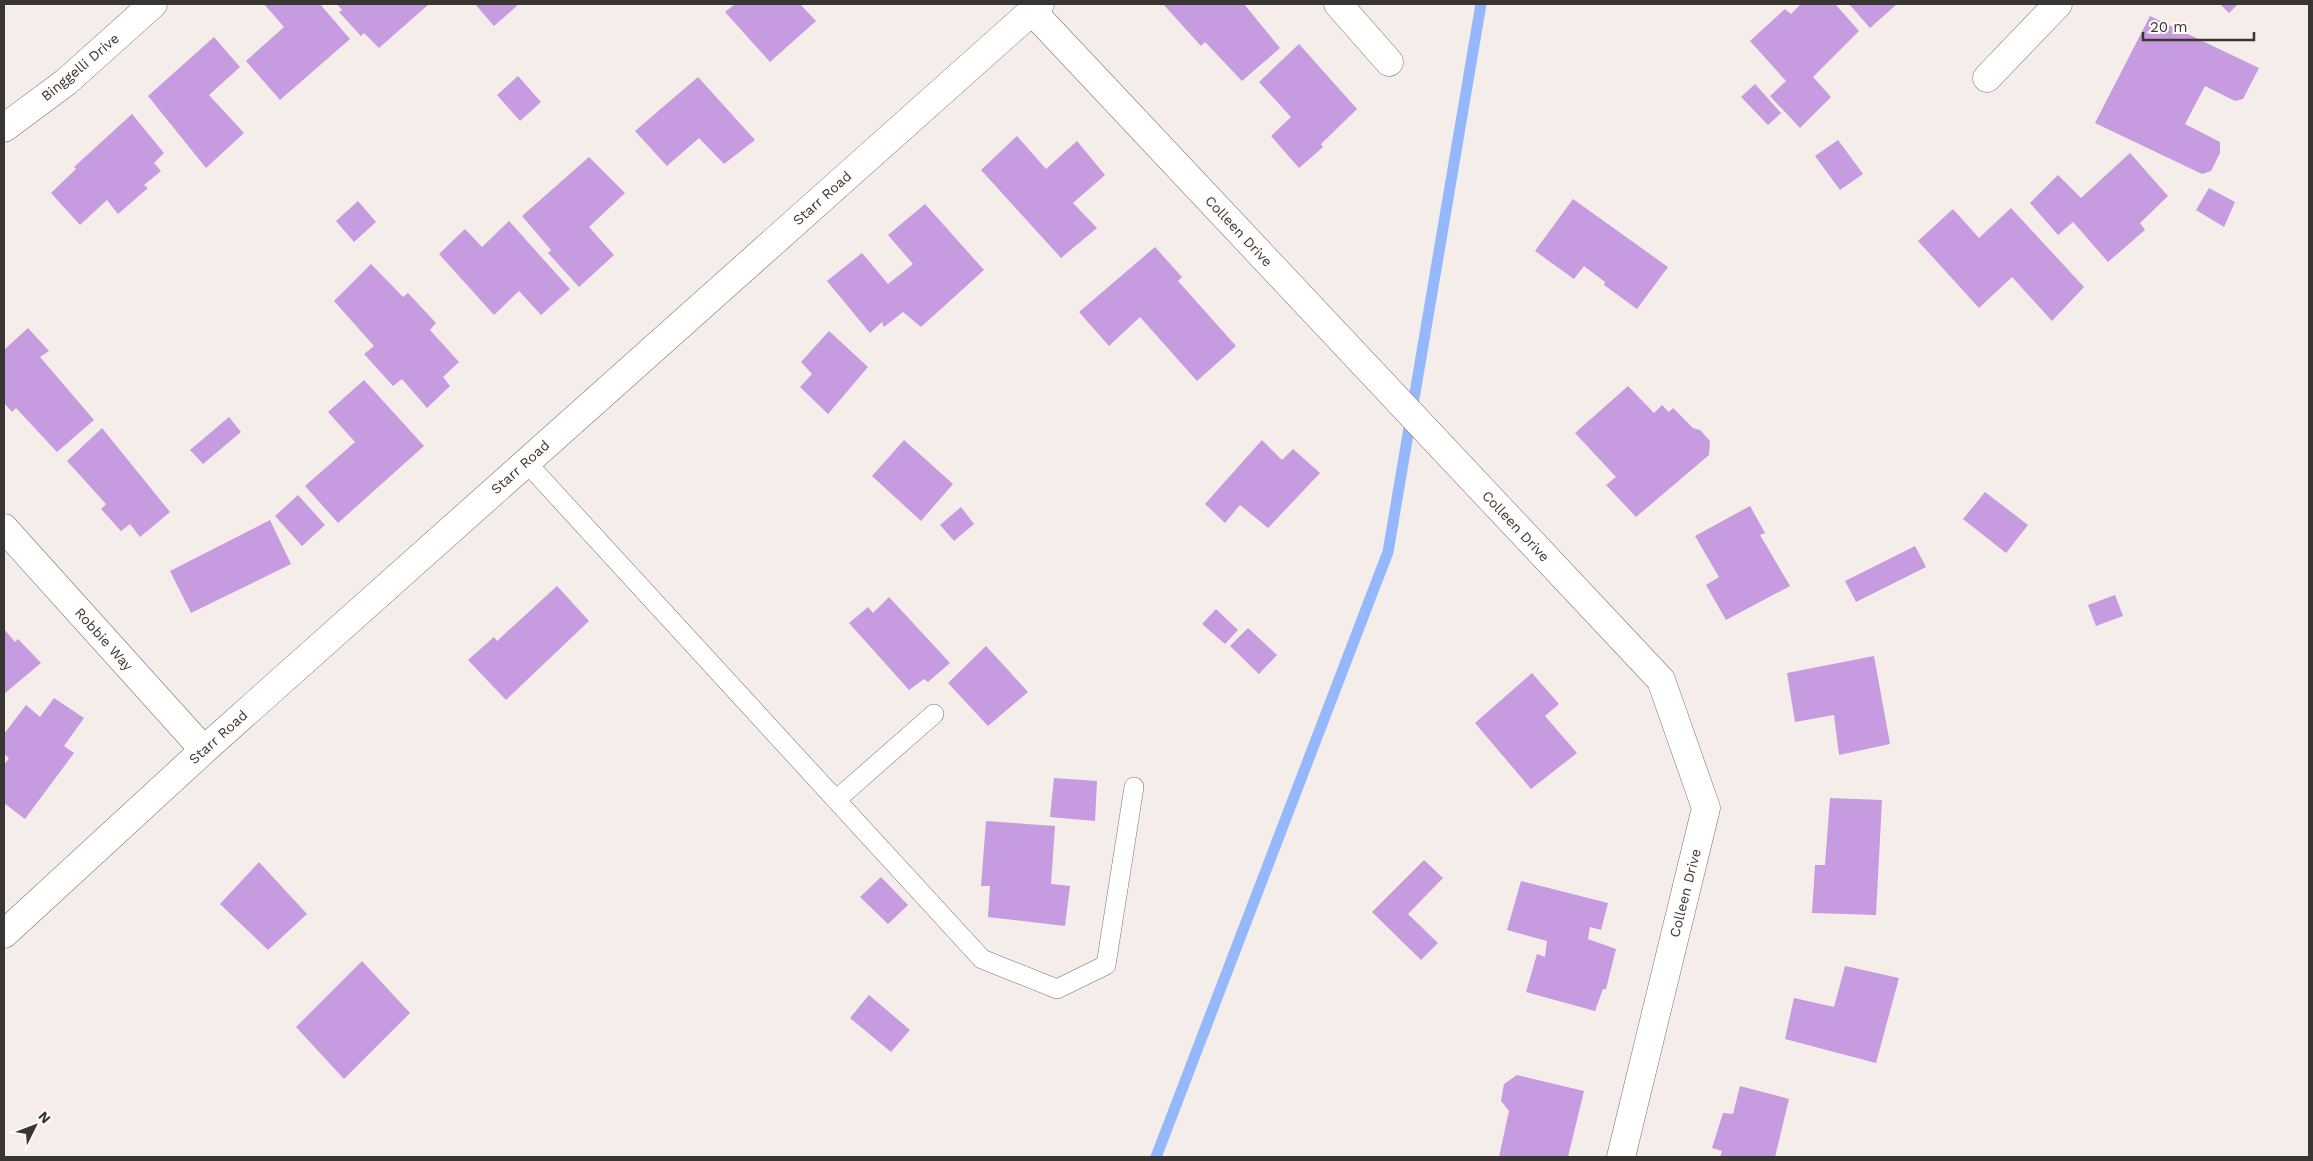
<svg xmlns="http://www.w3.org/2000/svg" width="2313" height="1161" font-family="'Work Sans',sans-serif">
<style>
.lines{fill:none;stroke-linecap:round;stroke-linejoin:round}
.stream{stroke:#95b8fd;stroke-width:11}
.building{fill:#c79bdf}
.service-casing{stroke:#78726e;stroke-width:20}
.minor-casing{stroke:#78726e;stroke-width:29}
.service{stroke:#fff;stroke-width:19}
.minor{stroke:#fff;stroke-width:28}
.labels{text-anchor:middle;stroke-width:4;stroke-linejoin:round;paint-order:stroke}
.street-label{font-size:14px;fill:#383533;stroke:#fffbf8}
</style>
<rect width="100%" height="100%" fill="#f4ede9"/>
<g class="lines">
<path class="stream" d="M1156,1157l232,-605 93,-548"/>
</g>
<path class="building" d="M264,4h56l30,35 -70,61 -34,-39 38,-34z
M337,4h92l-50,44 -15,-15 -3,3 -22,-24 3,-2z
M475,4h44l-25,22z
M735,4h65l16,17 -46,41 -45,-50z
M1163,4h81l36,44 -38,33 -37,-39 -4,4z
M1801,4h34l24,27 -46,46 18,20 -31,31 -30,-32 16,-15 -36,-40 35,-32 6,5z
M1849,4h48l-27,24z
M2220,4h18l-9,9z
M2150,16l109,52 -16,31 -8,2 -30,-15 -20,38 35,18v11l-9,18 -9,3 -107,-51z
M214,37l26,30 -31,28 35,38 -38,35 -58,-72z
M1299,44l58,65 -36,35 2,3 -24,21 -28,-32 20,-19 -32,-35z
M518,76l23,26 -21,19 -23,-26z
M698,77l57,63 -31,24 -25,-26 -32,28 -32,-35z
M1755,84l26,29 -13,12 -27,-28z
M132,114l32,39 -10,10 7,8 -17,14 4,3 -30,26 -11,-14 -27,25 -29,-32 25,-24 -2,-2z
M1017,136l29,33 31,-28 28,34 -32,28 24,25 -36,30 -80,-88z
M1838,140l25,34 -23,16 -25,-34z
M2130,153l38,43 -28,27 5,7 -37,32 -35,-40 -15,13 -28,-32 28,-28 23,23z
M589,157l36,36 -36,34 25,28 -35,32 -31,-34 3,-3 -29,-34z
M2209,188l26,14 -11,25 -28,-17z
M1573,199l95,68 -31,42 -33,-24 1,-3 -21,-16 -10,13 -39,-28z
M358,201l18,21 -22,20 -18,-21z
M925,204l59,66 -63,57 -18,-15 -19,15 -2,-5 -12,11 -43,-52 35,-28 26,31 25,-20 -25,-29z
M2011,208l73,79 -32,34 -40,-44 -33,31 -61,-67 35,-32 26,29z
M509,221l61,68 -29,26 -22,-24 -25,24 -55,-61 26,-25 17,18z
M1155,247l27,30 -4,4 58,65 -39,35 -57,-64 -31,29 -30,-34z
M371,264l32,33 5,-4 28,30 -6,7 29,32 -16,15 7,9 -23,22 -25,-29 -9,7 -29,-32 10,-8 -40,-45z
M28,328l21,23 -9,6 54,63 -37,32 -41,-44 -4,4 -8,-9v-53z
M829,331l39,36 -40,47 -28,-27 12,-13 -11,-12z
M364,380l60,66 -86,77 -33,-37 50,-44 -27,-30z
M1628,386l26,27 8,-8 7,7 4,-4 20,20 7,2 10,11 -1,14 -73,62 -30,-32 10,-8 -41,-44z
M229,417l12,15 -38,32 -13,-14z
M102,428l68,84 -30,25 -10,-13 -9,7 -20,-22 5,-5 -39,-43z
M904,440l49,44 -32,37 -49,-45z
M1262,440l20,20 11,-11 27,24 -52,55 -28,-23 -15,18 -20,-19z
M1985,492l43,33 -22,28 -43,-34z
M298,495l27,30 -23,21 -27,-30z
M1750,506l15,27 -5,2 30,51 -64,34 -20,-35 13,-8 -24,-41z
M961,507l13,17 -20,17 -14,-16z
M270,520l21,44 -100,49 -21,-42z
M1915,546l11,21 -70,35 -11,-21z
M557,586l32,35 -83,79 -38,-40 26,-23 3,4z
M2115,595l8,21 -27,10 -8,-21z
M889,597l61,66 -22,19 -4,-3 -15,11 -60,-67 19,-16 5,6z
M1216,609l22,21 -13,14 -23,-20z
M1248,628l29,27 -18,19 -29,-28z
M4,629l11,13 3,-3 23,24 -37,31z
M986,646l42,46 -40,34 -40,-43z
M1874,656l16,88 -51,11 -5,-40 -39,7 -8,-49z
M1532,673l27,31 -14,12 32,37 -46,36 -56,-66z
M54,698l30,20 -20,28 10,7 -49,66 -21,-16v-38l5,-7 -5,-4v-20l22,-29 14,12z
M1054,778l43,3 -2,40 -45,-4z
M1830,798l52,2 -6,115 -64,-2 3,-48h10z
M986,821l69,5 -4,58 19,2 -5,40 -77,-9 2,-31h-9z
M1424,860l19,18 -35,36 30,29 -17,17 -49,-48z
M259,862l48,52 -39,36 -48,-46z
M881,877l27,28 -20,19 -28,-27z
M1521,881l87,22 -7,27 -11,-3 -2,12 28,10 -10,40h-3l-8,22 -69,-19 11,-38 8,3 2,-16 -40,-11z
M362,961l48,52 -66,66 -48,-52z
M1845,966l54,12 -23,85 -91,-24 9,-41 40,9z
M869,995l41,35 -19,22 -41,-34z
M1517,1075l67,16 -16,66h-69l10,-46 -8,-10 3,-17z
M1740,1086l49,13 -14,58h-55l2,-6 -10,-3 11,-35 10,1z"/>
<g class="lines">
<g class="service-casing">
<path id="service" d="M526,462l456,497 75,30 49,-24 28,-178
M836,800l98,-86"/>
</g>
<g class="minor-casing">
<path id="minor" d="M1338,4l51,58
M1032,11l629,669 45,128 -85,349
M1987,78l71,-74
M4,128l62,-46 87,-78
M4,528l200,222
M4,934l200,-184 836,-746"/>
</g>
<use href="#service" class="service"/>
<use href="#minor" class="minor"/>
</g>
<g class="labels">
<g class="street-label">
<text transform="translate(80 67) rotate(-40)" y="5">Binggelli Drive</text>
<text transform="translate(822 198) rotate(-42)" y="5">Starr Road</text>
<text transform="translate(1239 231) rotate(47)" y="5">Colleen Drive</text>
<text transform="translate(520 467) rotate(-42)" y="5">Starr Road</text>
<text transform="translate(1516 526) rotate(47)" y="5">Colleen Drive</text>
<text transform="translate(104 639) rotate(48)" y="5">Robbie Way</text>
<text transform="translate(218 737) rotate(-42)" y="5">Starr Road</text>
<text transform="translate(1685 893) rotate(-76)" y="5">Colleen Drive</text>
</g>
</g>
<rect width="2313" height="1161" fill="none" stroke="#383533" stroke-width="10"/>
<g transform="translate(35 1126) rotate(48)" stroke="#fffbf8" stroke-width="4" paint-order="stroke">
<path d="M0-4L9 19L0 12L-9 19Z" fill="#383533"/>
<text y="-8" font-size="14" font-weight="bold" text-anchor="middle" fill="#383533">N</text>
</g>
<path d="M2143 32v8h111v-8" fill="none" stroke="#383533" stroke-width="2.5"/>
<text x="2150" y="32" font-size="15" fill="#383533" stroke="#fffbf8" stroke-width="4" paint-order="stroke">20 m</text>
</svg>
